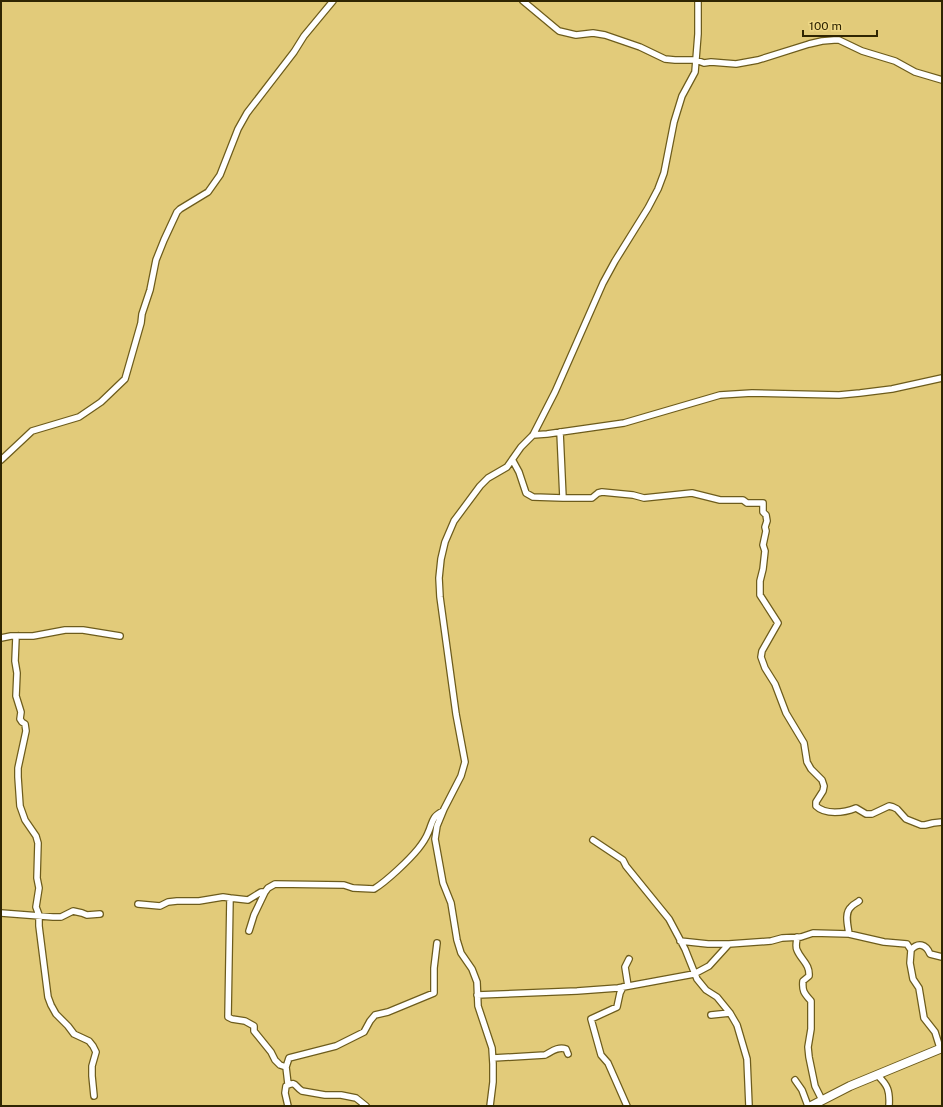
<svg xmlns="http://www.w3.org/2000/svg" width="943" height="1107" font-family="'Public Sans',sans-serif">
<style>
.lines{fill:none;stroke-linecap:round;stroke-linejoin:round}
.minor-casing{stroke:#6d5c1c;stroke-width:8}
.secondary-casing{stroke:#6d5c1c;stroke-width:10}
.minor{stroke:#fff;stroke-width:5.5}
.secondary{stroke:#fff;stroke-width:8}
</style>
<rect width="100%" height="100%" fill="#e2cb7a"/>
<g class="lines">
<g class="minor-casing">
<path id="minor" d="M523,1l36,30 17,4 17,-2 12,2 35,12 25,12 10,1h21l8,3 7,-1 25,2 22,-4 51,-16 13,-3 12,-1h5l23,11 33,10 20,11 27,8
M560,432l3,66h29l6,-5 4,-1 31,3 11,3 48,-5 28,7h23l4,3h16v9l3,3 1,6 -2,6 1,4 -3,14 2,6 -2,18 -3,12v14l18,28 -16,28 -1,6 4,11 10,16 11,29 18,30 3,19 4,7 11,11 2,6 -1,5 -7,11v4c9,9 28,7 40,2l10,6h6l17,-8 4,1 4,2 9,10 15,6h4l8,-2 9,-1
M533,435l14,-1 77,-11 96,-28 32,-2 87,2 21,-2 32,-4 50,-11
M1,460l31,-29 47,-14 22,-15 24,-23 16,-56 1,-9 8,-24 6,-30 8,-20 13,-28 3,-3 28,-17 12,-17 18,-46 9,-16 47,-61 10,-16 29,-35
M513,461l6,11 7,21 7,4 30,1
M18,636l-2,1 -1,24 2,12 -1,23 5,16 -1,7 2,3 3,2 1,7 -8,37v9l2,29 5,14 11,16 2,7 -1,35 2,10 -3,19 3,8v11l9,71 3,8 5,9 12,12 6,8 15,7 4,5 3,6 -4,14v10l2,20
M1,638l10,-2h22l32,-6h18l37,6
M593,840l30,20 3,6 43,53 16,30 12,30 9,11 11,7 13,16 7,12 10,34 2,47
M265,892l3,-4 7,-4 69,1 9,3 21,1c13,-8 35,-29 44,-40 4,-5 8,-11 10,-16 5,-11 3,-16 15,-22
M138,904l22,2 8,-4 9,-1h22l24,-4 7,1
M1,913l52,4h8l12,-6 9,2 5,2 13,-1
M249,931l5,-16 11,-23h-4l-13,8 -18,-2 -2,119 4,2 13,2 9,5v5l17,21 4,8 5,5 6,2
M849,934c-1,-8 -5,-21 2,-27 2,-3 6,-4 8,-6
M797,937c0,4 -2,9 0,13 4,10 13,14 12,26l-6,5c-1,10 1,12 8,20v28l-3,18 1,10 6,29 7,14
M680,941l28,3h21
M911,950c7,-8 15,-6 19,4l12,3
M628,986l-3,-19 4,-8
M623,987l-3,6 -3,14 -26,12 10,36 7,8 19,43
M477,995l100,-4 41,-3 76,-14 15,-8 20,-22 42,-3 11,-3 19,-1 12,-4 36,1 35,8 23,2 4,6 -1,13 3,16 6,9 5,30 11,14 5,16
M711,1015l19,-2
M493,1058l52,-3c6,-3 13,-9 21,-6l2,5
M877,1075c11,10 13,16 12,31
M795,1080l7,10 6,16
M288,1084l-2,-17 3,-9 47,-12 28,-14 6,-11 5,-6 13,-3 46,-19v-25l3,-25
M288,1106l-3,-13 1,-7c10,-6 9,1 16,5l23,4h16l15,3 10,8
M490,1106l3,-24v-18l-1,-16 -14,-42 -1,-24 -5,-13 -11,-16 -4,-13 -6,-37 -8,-20 -8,-44 2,-13 7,-17 17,-33 4,-14 -9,-48 -16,-117 -1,-19 2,-19 4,-17 9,-21 26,-35 8,-8 19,-11 14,-20 12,-12 22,-43 48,-109 12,-22 33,-53 10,-19 6,-16 10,-51 8,-26 13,-24 3,-38v-33"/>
</g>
<g class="secondary-casing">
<path id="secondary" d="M811,1106l39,-20 92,-38"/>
</g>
<use href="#minor" class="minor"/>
<use href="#secondary" class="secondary"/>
</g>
<rect width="943" height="1107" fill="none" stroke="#2f2502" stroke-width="4"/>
<path d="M803 30v6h74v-6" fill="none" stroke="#2f2502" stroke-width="2"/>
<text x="809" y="30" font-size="12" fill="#2f2502" stroke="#efd886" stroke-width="3" paint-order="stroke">100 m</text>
</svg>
